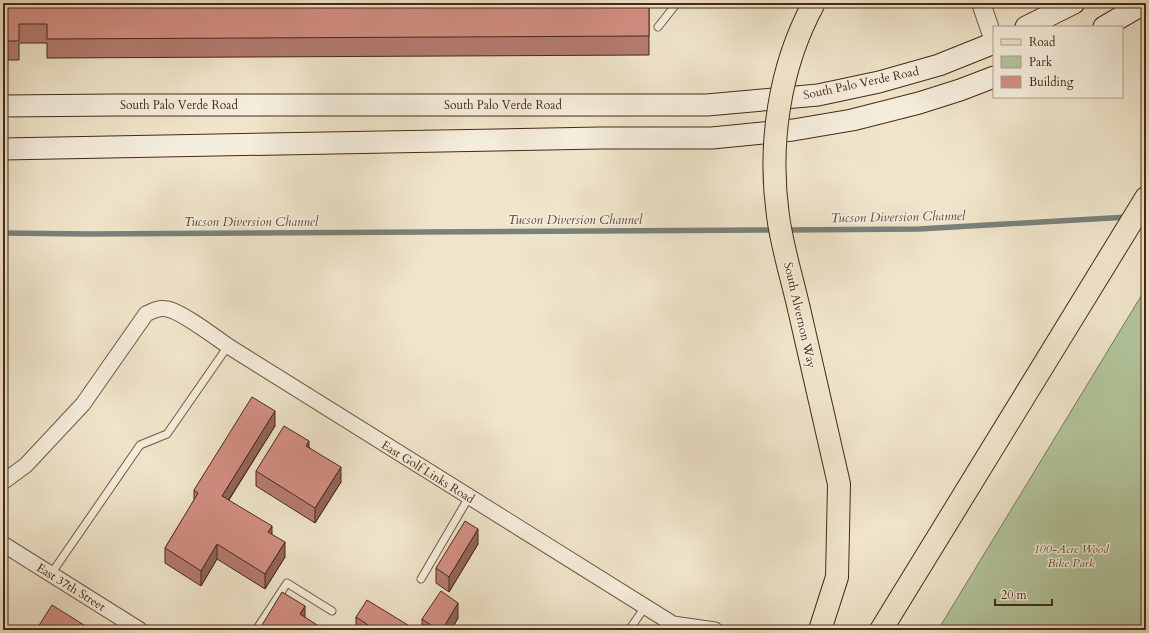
<svg xmlns="http://www.w3.org/2000/svg" width="1149" height="633" font-family="Cardo,serif">
<style>
.green{fill:#b3c69d;stroke:#7d7859}
.lines{fill:none;stroke-linecap:round;stroke-linejoin:round}
.stream{stroke:#79827a;stroke-width:5.5}
.service-casing{stroke:#715842;stroke-width:9}
.minor-casing{stroke:#715842;stroke-width:17}
.tertiary-casing{stroke:#715842;stroke-width:20}
.secondary-casing{stroke:#472915;stroke-width:23}
.primary-casing{stroke:#472915;stroke-width:24}
.service{stroke:#f5eedd;stroke-width:7}
.minor{stroke:#f5eedd;stroke-width:15}
.tertiary{stroke:#f5eedd;stroke-width:18}
.secondary{stroke:#f5eedd;stroke-width:21}
.primary{stroke:#f0e5cb;stroke-width:22}
.primary-bridge-casing{stroke:#472915;stroke-width:24;stroke-linecap:butt}
.primary-bridge{stroke:#f0e5cb;stroke-width:22}
.wall{fill:#b57b71;stroke:#472915}
.shaded-wall{fill:#94645c;stroke:#472915}
.building{fill:#d38f83;stroke:#472915}
.labels{text-anchor:middle;stroke-width:3;stroke-linejoin:round;paint-order:stroke}
.street-label{font-size:12px;fill:#472915;stroke:#f5eedd}
.park-label{font-size:12px;font-style:italic;fill:#625037;stroke:#f5eedd}
.water-label{font-size:13px;font-style:italic;fill:#5c4e3f;stroke:#f5eedd}
</style>
<rect width="100%" height="100%" fill="#f0e5cb"/>
<filter id="stains"><feTurbulence type="fractalNoise" baseFrequency=".005" numOctaves="4"/><feColorMatrix values="0 0 0 0 .2 0 0 0 0 .09 0 0 0 0 .02 0 0 0 .5 -.17"/></filter>
<radialGradient id="worn" r=".72"><stop offset=".6" stop-color="#630" stop-opacity="0"/><stop offset="1" stop-color="#630" stop-opacity=".3"/></radialGradient>
<path class="green" d="M1146,288v342h-208z"/>
<g class="lines">
<path class="stream" d="M785,230l134,-1 209,-12
M3,233l84,1 689,-4"/>
<g class="service-casing">
<path id="service" d="M658,27l19,-24
M51,574l89,-129 27,-11 61,-88
M421,579l48,-82
M256,630l31,-47 45,28
M629,630l16,-23"/>
</g>
<g class="minor-casing">
<path id="minor" d="M3,482l23,-17 57,-61 63,-90c6,-3 13,-7 21,-5 14,2 48,28 61,37l445,278 42,6
M3,544l137,86"/>
</g>
<g class="tertiary-casing">
<path id="tertiary" d="M981,3l13,38"/>
</g>
<g class="secondary-casing">
<path id="secondary" d="M1026,27l48,-24
M1104,27l41,-24
M3,106l112,-1h592l111,-10 61,-13 60,-17 55,-22
M3,149l597,-11h112l81,-8 59,-10 67,-17 41,-13 34,-13"/>
</g>
<g class="primary-casing">
<path id="primary" d="M799,309l40,175 -2,93 -17,53
M881,630l265,-432"/>
</g>
<use href="#service" class="service"/>
<use href="#minor" class="minor"/>
<use href="#tertiary" class="tertiary"/>
<use href="#secondary" class="secondary"/>
<use href="#primary" class="primary"/>
<g class="primary-bridge-casing">
<path id="primary-bridge" d="M799,309c-7,-31 -17,-62 -21,-93 -10,-71 1,-149 36,-213"/>
</g>
<use href="#primary-bridge" class="primary-bridge"/>
</g>
<path class="wall" d="M3,3h646v52l-602,3v-15h-28v17h-16z
M275,426l-46,74 56,57 -20,32 -48,-30 -16,27 -36,-23v-15l29,-47v-11z
M309,447l32,35 -26,41 -59,-37v-15z
M478,544l-29,48 -13,-9v-15z
M356,617l60,13h-60z
M458,618l-7,12h-29v-11z"/>
<path class="shaded-wall" d="M275,411v15l-53,84v-14z
M309,441v15l-3,-10z
M341,467v15l-26,41v-15z
M272,526v15l-4,-9z
M478,529v15l-29,48v-15z
M285,542v15l-20,32v-15z
M217,544v15l-16,27v-15z
M5,593v15l-2,4v-15z
M458,603v15l-7,12h-9z
M305,606v15l-5,-7z"/>
<path class="building" d="M3,3h646v33l-602,3v-15h-28v17h-16z
M252,397l23,14 -53,85 50,30 -4,6 17,10 -20,32 -48,-30 -16,27 -36,-23 33,-55 -4,-3z
M284,426l25,15 -3,5 35,21 -26,41 -59,-37z
M465,521l13,8 -29,48 -13,-9z
M441,591l17,12 -16,27h-4l-16,-11z
M3,592l2,1 -2,4z
M282,592l23,14 -5,8 25,16h-66z
M367,600l49,30h-40l-20,-13z
M52,605l35,22 -2,3h-49z"/>
<g class="labels">
<g class="street-label">
<text transform="translate(861 83) rotate(-12)" y="4">South Palo Verde Road</text>
<text x="179" y="109">South Palo Verde Road</text>
<text x="503" y="109">South Palo Verde Road</text>
<text transform="translate(800 315) rotate(77)" y="4">South Alvernon Way</text>
<text transform="translate(428 472) rotate(32)" y="4">East Golf Links Road</text>
<text transform="translate(71 587) rotate(32)" y="4">East 37th Street</text>
</g>
<g class="park-label">
<text x="1071" y="553">100-Acre Wood<tspan x="1071" dy="14">Bike Park</tspan></text>
</g>
<g class="water-label">
<text transform="translate(898 216) rotate(-1)" y="5">Tucson Diversion Channel</text>
<text x="575" y="224">Tucson Diversion Channel</text>
<text x="251" y="226">Tucson Diversion Channel</text>
</g>
</g>
<rect width="1149" height="633" fill="none" stroke="#f0e5cb" stroke-width="16"/>
<rect x="4" y="4" width="1141" height="625" fill="none" stroke="#472915" stroke-width="2"/>
<rect x="8" y="8" width="1133" height="617" fill="none" stroke="#472915"/>
<rect x="993" y="26" width="130" height="72" fill="#f5eedd" stroke="#af9f8d"/>
<rect x="1001" y="39" width="20" height="6" fill="#f0e5cb" stroke="#af9f8d"/>
<text x="1029" y="46" font-size="12" fill="#472915">Road</text>
<rect x="1001" y="56" width="20" height="12" fill="#b3c69d" stroke="#af9f8d"/>
<text x="1029" y="66" font-size="12" fill="#472915">Park</text>
<rect x="1001" y="76" width="20" height="12" fill="#d38f83" stroke="#af9f8d"/>
<text x="1029" y="86" font-size="12" fill="#472915">Building</text>
<path d="M995 599v6h57v-6" fill="none" stroke="#472915" stroke-width="2"/>
<text x="1001" y="599" font-size="12" fill="#472915" stroke="#f5eedd" stroke-width="3" paint-order="stroke">20 m</text>
<rect width="100%" height="100%" filter="url(#stains)"/>
<rect width="100%" height="100%" fill="url(#worn)"/>
</svg>
